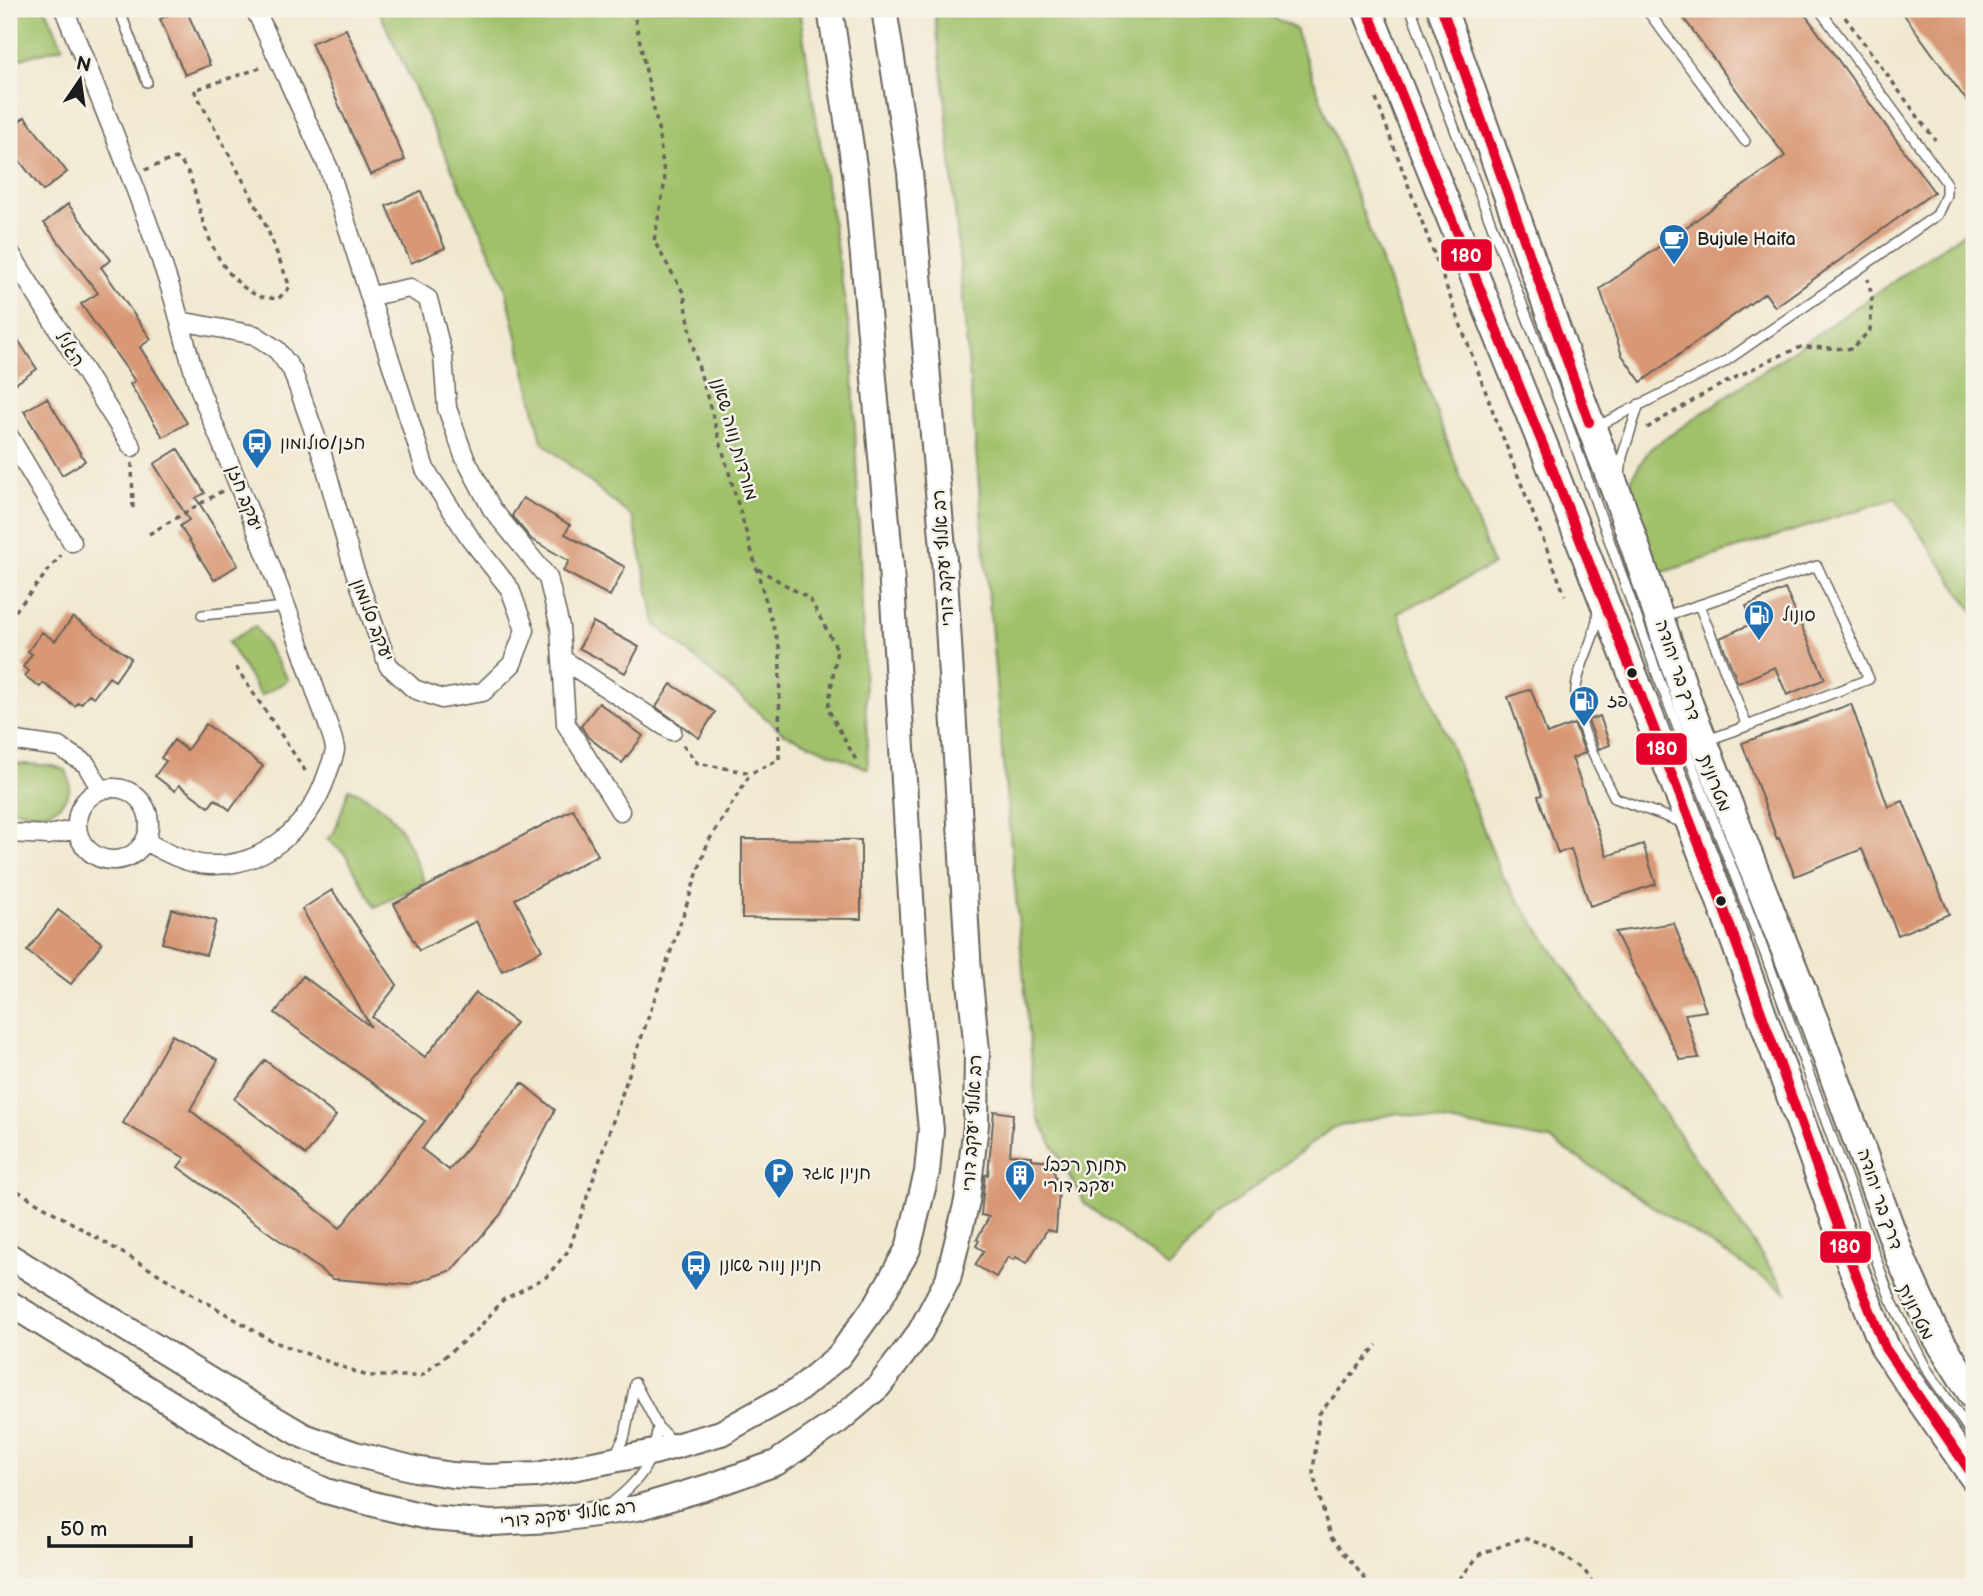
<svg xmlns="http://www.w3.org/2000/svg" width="1983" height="1596" font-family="'Balsamiq Sans','Playpen Sans Hebrew',sans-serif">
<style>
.green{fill:#a0c16b;stroke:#5e6e44;stroke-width:2}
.building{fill:#d89774}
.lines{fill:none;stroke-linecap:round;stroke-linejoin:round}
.service-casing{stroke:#67635b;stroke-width:12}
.minor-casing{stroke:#67635b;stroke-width:21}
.secondary-casing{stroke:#67635b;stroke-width:28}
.primary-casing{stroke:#67635b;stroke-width:32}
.path{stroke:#67635b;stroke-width:3.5;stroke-dasharray:5 5;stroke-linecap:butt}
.service{stroke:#fff;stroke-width:9}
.minor{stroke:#fff;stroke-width:18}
.secondary{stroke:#fff;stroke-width:24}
.primary{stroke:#fff;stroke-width:28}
.bus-1-casing{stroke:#f7f3e8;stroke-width:16}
.bus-1{stroke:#e4002b;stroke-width:10}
.bus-dot{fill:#1c1c1c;stroke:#f7f3e8;stroke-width:2.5}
.labels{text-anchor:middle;stroke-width:5;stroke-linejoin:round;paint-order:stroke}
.poi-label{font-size:18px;fill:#1c1c1c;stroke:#f7f3e8;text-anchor:start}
.street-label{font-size:18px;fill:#1c1c1c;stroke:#f7f3e8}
.line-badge{stroke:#f7f3e8;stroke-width:2.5}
.badge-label{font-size:19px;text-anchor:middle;font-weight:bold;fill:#fff}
</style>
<rect width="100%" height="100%" fill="#f7f3e8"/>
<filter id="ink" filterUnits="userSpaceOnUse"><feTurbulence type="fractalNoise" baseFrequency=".0143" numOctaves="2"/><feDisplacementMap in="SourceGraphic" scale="14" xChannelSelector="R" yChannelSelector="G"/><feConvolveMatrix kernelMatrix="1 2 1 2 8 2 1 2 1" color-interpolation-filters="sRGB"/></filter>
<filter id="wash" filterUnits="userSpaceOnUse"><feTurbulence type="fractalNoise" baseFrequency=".00686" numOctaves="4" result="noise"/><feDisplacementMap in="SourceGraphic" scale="28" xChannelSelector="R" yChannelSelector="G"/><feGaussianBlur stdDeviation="1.57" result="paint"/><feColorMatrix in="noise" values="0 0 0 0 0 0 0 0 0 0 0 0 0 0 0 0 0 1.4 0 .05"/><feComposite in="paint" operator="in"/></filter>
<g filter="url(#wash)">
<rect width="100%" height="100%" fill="#f1e8d0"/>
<path class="green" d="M9,9h37l17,38 -54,15z
M378,9h421l53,338 16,422 -85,-36 -127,-108 -23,-107 -91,-76 -38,-160z
M934,9h324l37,20 198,536 -95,48 104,263 286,418 -238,-154 -152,-27 -66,15 -120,92 -43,48 -85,-65 -47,-87 -35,-365 -57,-658z
M1974,226v387l-78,-115 -242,77 -27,-83 8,-20 15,-23z
M255,626l33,54 -27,16 -33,-54z
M9,763l44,3 13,4c4,10 6,17 0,27 -13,22 -36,16 -57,11z
M349,789c50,20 56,47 76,94l-50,24 -29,-52 -19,-16 7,-6z"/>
<g id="blocks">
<path class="building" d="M183,9h3l24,56 -25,10 -25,-56z
M1677,9h124l133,183 -159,115 -10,-14 -124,89 -19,-27 -22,-66 185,-133z
M1900,9h74v102z
M346,29l59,131 -35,15 -59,-132z
M25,117l42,55 -24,19 -34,-44v-18z
M421,191l24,57 -34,15 -25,-57z
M68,204l43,56 -10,7 50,72 -11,8 47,76 -24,14 -33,-53 5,-3 -54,-77 17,-11 -54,-70z
M9,326l28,43 -28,19z
M47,398l38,63 -23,14 -38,-64z
M178,449l27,44 -9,5 42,67 -24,15 -34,-54 9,-6 -35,-56z
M523,498l47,27 -5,9 60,33 -15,29 -47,-25 6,-10 -38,-22 -19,-23z
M1785,589l40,90 -38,16 -12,-28 -37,16 -18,-45 33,-15 -7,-17z
M73,617l58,41 -16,23 -6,-4 -15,20 -5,-3 -8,10 -3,-2 -3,4 -32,-23 -3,4 -15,-11 4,-5 -6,-4 9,-13 -4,-3 14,-19 13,9z
M593,622l46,25 -14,26 -46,-25z
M671,684l44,28 -16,26 -43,-31z
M1531,689l16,45 27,-10 11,29 -13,5 35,98 36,-12 13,40 -66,22 -19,-57 -13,4 -20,-57 4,-1 -34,-98z
M599,703l44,33 -21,27 -34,-26 -7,-11z
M1851,704l37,103 15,-6 46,113 -51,21 -36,-86 -67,27 -16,-38 -2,1 -35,-96z
M1600,716l10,29 -11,4 -11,-29z
M206,724l57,42 -33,44 -15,-11 -6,8 -30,-22 -4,6 -20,-15 11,-15 -5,-3 13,-18 13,10z
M573,809l25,46 -83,44 27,51 -40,21 -26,-50 -57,30 -25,-47z
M742,839l119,1v79l-119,-1z
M332,890l65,95 -25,32 53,40 51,-64 40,30 -94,126 27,21 73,-87 33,27 -54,104 -49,56 -43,15 -76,-6 -155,-112 7,-9 -62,-35 49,-88 46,25 -28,50 150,118 85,-107 -150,-108 28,-37 68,51 -69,-118z
M172,909l44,12 -10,34 -44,-12z
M58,910l44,33 -31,41 -44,-33z
M1674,923l32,88 -21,3 14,44 -19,2 -65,-128z
M265,1060l71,56 -30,39 -72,-56z
M994,1111l19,3 -3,41 21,1v3l20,2 8,28 -3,43 -9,-2 -20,33 -11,-6 -2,3 -6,-3 -12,20 -21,-12 9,-14 -8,-5 3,-5 -2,-2 12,-22 -8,-2 4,-40h3z"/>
</g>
</g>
<g filter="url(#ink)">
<use href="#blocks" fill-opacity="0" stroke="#67635b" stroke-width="2"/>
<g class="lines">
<g class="service-casing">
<path id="service" d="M119,9l28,73
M1411,9l28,79 123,320 95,266 110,285 124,341 36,70 47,67
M1646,9l99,132
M1594,428l129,-65 214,-148 9,-20v-13l-127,-173
M1620,476l2,-19 17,-53
M1699,605l118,-39 52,113 -122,47
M1598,610c-1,26 -16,47 -21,72 -8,31 24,88 38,116l69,25
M202,615l83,-8
M1662,617l37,-12 48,121 -39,14
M635,1383l23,44 17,17
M615,1455l10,-20 10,-52
M609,1505c31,-24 43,-40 49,-78"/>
</g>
<g class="minor-casing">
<path id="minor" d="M64,9c36,90 74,180 104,272 13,38 20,80 35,117 40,98 81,196 114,297 4,11 18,45 18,55 -1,8 -6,18 -8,25 -17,51 -62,92 -118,90 -23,-1 -46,-14 -64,-24
M9,251l123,196
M371,296l39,-8 18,11 15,57 4,52 17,48 28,53 56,69 12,49 6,97 54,87
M180,321l75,14 22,15 15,20 30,84 30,109 36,102 26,24 28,10 41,-7 29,-28 13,-34 -15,-41 -40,-51 -45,-69 -96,-300 -74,-160
M9,436l63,106
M562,659l110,72
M9,740l50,7 27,17 15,26
M77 824a36 36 0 1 1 72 0a36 36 0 1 1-72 0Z
M9,833l39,2 29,-6"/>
</g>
<g class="secondary-casing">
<path id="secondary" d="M9,1256l197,122 98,58 51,18 60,15 37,6 36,2 49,-2 117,-23 67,-19 76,-42 42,-35 39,-54 30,-53 19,-77 4,-42 -15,-151 -25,-412 -35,-388 -26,-170
M9,1303l268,166 49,22 55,15 51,12 60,5 60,-3 85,-12 74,-22 65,-23 62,-42 41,-35 41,-54 28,-53 19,-78 9,-76 1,-74 -8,-79 -25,-412 -34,-388 -26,-163"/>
</g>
<g class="primary-casing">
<path id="primary" d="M1367,9l178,441 173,443 134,372 33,83 89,129
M1442,9l139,391 38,99 70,207 126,318 87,237 31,69 41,66"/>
</g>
<path class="path" d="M633,9l25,119 7,53 -11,60 30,53 10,57 86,299 -1,110 -28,13 -54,-10 -14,-18
M1839,9l96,131
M1376,99l124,331 65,165
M145,170l30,-12c16,10 17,26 22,43 10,36 23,75 59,94 6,3 15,3 22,4l12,-12 -23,-59 -16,-33 -57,-105 69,-23
M1647,428l62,-37 61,-31 31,-13 51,2 18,-19 2,-33 -4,-18
M132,463l1,48
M149,534l73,-43
M758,569l52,30 27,50 -9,60 28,51
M9,619l52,-64
M236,667l72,108
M9,1186l263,155 95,35h54l55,-45 27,-31 43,-23 23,-27 139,-408 43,-69
M1372,1587l-42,-51 -17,-63 6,-59 58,-69
M1453,1587l27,-33 43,-16 28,9 33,23 12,17"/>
<use href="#service" class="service"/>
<use href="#minor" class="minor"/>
<use href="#secondary" class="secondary"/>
<use href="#primary" class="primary"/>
<g class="bus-1-casing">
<path id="bus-1" d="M1367,9l178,441 173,443 134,372 33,83 89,129
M1442,9l147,413"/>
</g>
<use href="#bus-1" class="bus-1"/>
</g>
</g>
<defs>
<g id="cafe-pin" transform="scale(1.575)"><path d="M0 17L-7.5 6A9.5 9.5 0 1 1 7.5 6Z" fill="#1f6fb2" stroke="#f7f3e8"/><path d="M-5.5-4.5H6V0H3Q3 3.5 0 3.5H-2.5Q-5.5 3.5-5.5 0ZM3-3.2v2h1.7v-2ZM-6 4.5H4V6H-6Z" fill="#fff"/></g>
<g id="bus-pin" transform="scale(1.575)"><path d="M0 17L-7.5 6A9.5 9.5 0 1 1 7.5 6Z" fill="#1f6fb2" stroke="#f7f3e8"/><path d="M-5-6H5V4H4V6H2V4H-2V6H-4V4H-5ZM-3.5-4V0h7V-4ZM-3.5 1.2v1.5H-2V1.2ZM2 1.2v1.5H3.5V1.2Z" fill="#fff"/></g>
<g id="fuel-pin" transform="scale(1.575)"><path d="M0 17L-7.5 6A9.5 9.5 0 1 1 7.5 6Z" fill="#1f6fb2" stroke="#f7f3e8"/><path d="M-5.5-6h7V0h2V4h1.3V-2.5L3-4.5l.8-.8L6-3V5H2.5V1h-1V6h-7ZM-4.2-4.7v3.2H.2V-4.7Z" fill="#fff"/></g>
<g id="parking-pin" transform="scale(1.575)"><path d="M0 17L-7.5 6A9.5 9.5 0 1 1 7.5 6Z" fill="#1f6fb2" stroke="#f7f3e8"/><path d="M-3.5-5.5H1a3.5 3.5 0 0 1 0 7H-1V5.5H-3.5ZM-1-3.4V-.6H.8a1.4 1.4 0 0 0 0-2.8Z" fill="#fff"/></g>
<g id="building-pin" transform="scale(1.575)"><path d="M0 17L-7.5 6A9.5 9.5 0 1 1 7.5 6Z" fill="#1f6fb2" stroke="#f7f3e8"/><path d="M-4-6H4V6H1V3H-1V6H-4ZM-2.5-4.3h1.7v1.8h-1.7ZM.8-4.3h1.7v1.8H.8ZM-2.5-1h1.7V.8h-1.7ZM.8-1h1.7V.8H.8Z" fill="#fff"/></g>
</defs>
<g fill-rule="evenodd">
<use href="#cafe-pin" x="1674" y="239"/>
<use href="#bus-pin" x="257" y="443"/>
<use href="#fuel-pin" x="1759" y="615"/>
<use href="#fuel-pin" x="1584" y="701"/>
<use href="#parking-pin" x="779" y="1173"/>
<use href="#building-pin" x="1020" y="1175"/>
<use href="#bus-pin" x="696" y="1265"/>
</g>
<g class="bus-dot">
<circle cx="1632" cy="673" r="6"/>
<circle cx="1721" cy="901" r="6"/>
</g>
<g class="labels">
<g class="poi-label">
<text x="1697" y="245">Bujule Haifa</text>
<text x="280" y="449">חזן/סולומון</text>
<text x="1782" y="621">סונול</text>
<text x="1607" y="707">פז</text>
<text x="1043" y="1171">תחנת רכבל<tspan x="1043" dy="21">יעקב דורי</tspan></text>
<text x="802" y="1179">חניון אגד</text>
<text x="719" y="1271">חניון נווה שאנן</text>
</g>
<g class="street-label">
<text transform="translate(70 349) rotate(58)" y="6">הגליל</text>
<text transform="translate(735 439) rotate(74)" y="6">מורדות נווה שאנן</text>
<text transform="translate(245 498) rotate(69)" y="6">יעקב חזן</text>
<text transform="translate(943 558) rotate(-94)" y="6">רב אלוף יעקב דורי</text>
<text transform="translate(373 620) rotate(69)" y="6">יעקב סלומון</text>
<text transform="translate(1678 670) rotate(71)" y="6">דרך בר יהודה</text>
<text transform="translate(1715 783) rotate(69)" y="6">מטרונית</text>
<text transform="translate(972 1123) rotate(-87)" y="6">רב אלוף יעקב דורי</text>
<text transform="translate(1880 1199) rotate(71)" y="6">דרך בר יהודה</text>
<text transform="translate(1916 1312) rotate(64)" y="6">מטרונית</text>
<text transform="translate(568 1514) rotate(-7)" y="6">רב אלוף יעקב דורי</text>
</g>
</g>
<g class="line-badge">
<rect x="1440" y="238" width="53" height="34" rx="7" fill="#e4002b"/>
<rect x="1635" y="732" width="53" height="34" rx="7" fill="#e4002b"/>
<rect x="1819" y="1230" width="53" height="34" rx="7" fill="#e4002b"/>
</g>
<g class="badge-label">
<text x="1466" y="262">180</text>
<text x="1662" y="755">180</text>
<text x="1845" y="1253">180</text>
</g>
<rect width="1983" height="1596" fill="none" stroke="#f7f3e8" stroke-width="35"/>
<g transform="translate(80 80) rotate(13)" stroke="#f7f3e8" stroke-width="5" paint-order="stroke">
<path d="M0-5L12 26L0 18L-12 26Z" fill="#1c1c1c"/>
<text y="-10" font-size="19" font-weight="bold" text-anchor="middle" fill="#1c1c1c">N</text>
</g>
<path d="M49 1536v10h142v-10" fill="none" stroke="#1c1c1c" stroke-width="3.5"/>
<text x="60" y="1536" font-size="21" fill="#1c1c1c" stroke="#f7f3e8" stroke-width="5" paint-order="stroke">50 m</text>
</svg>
